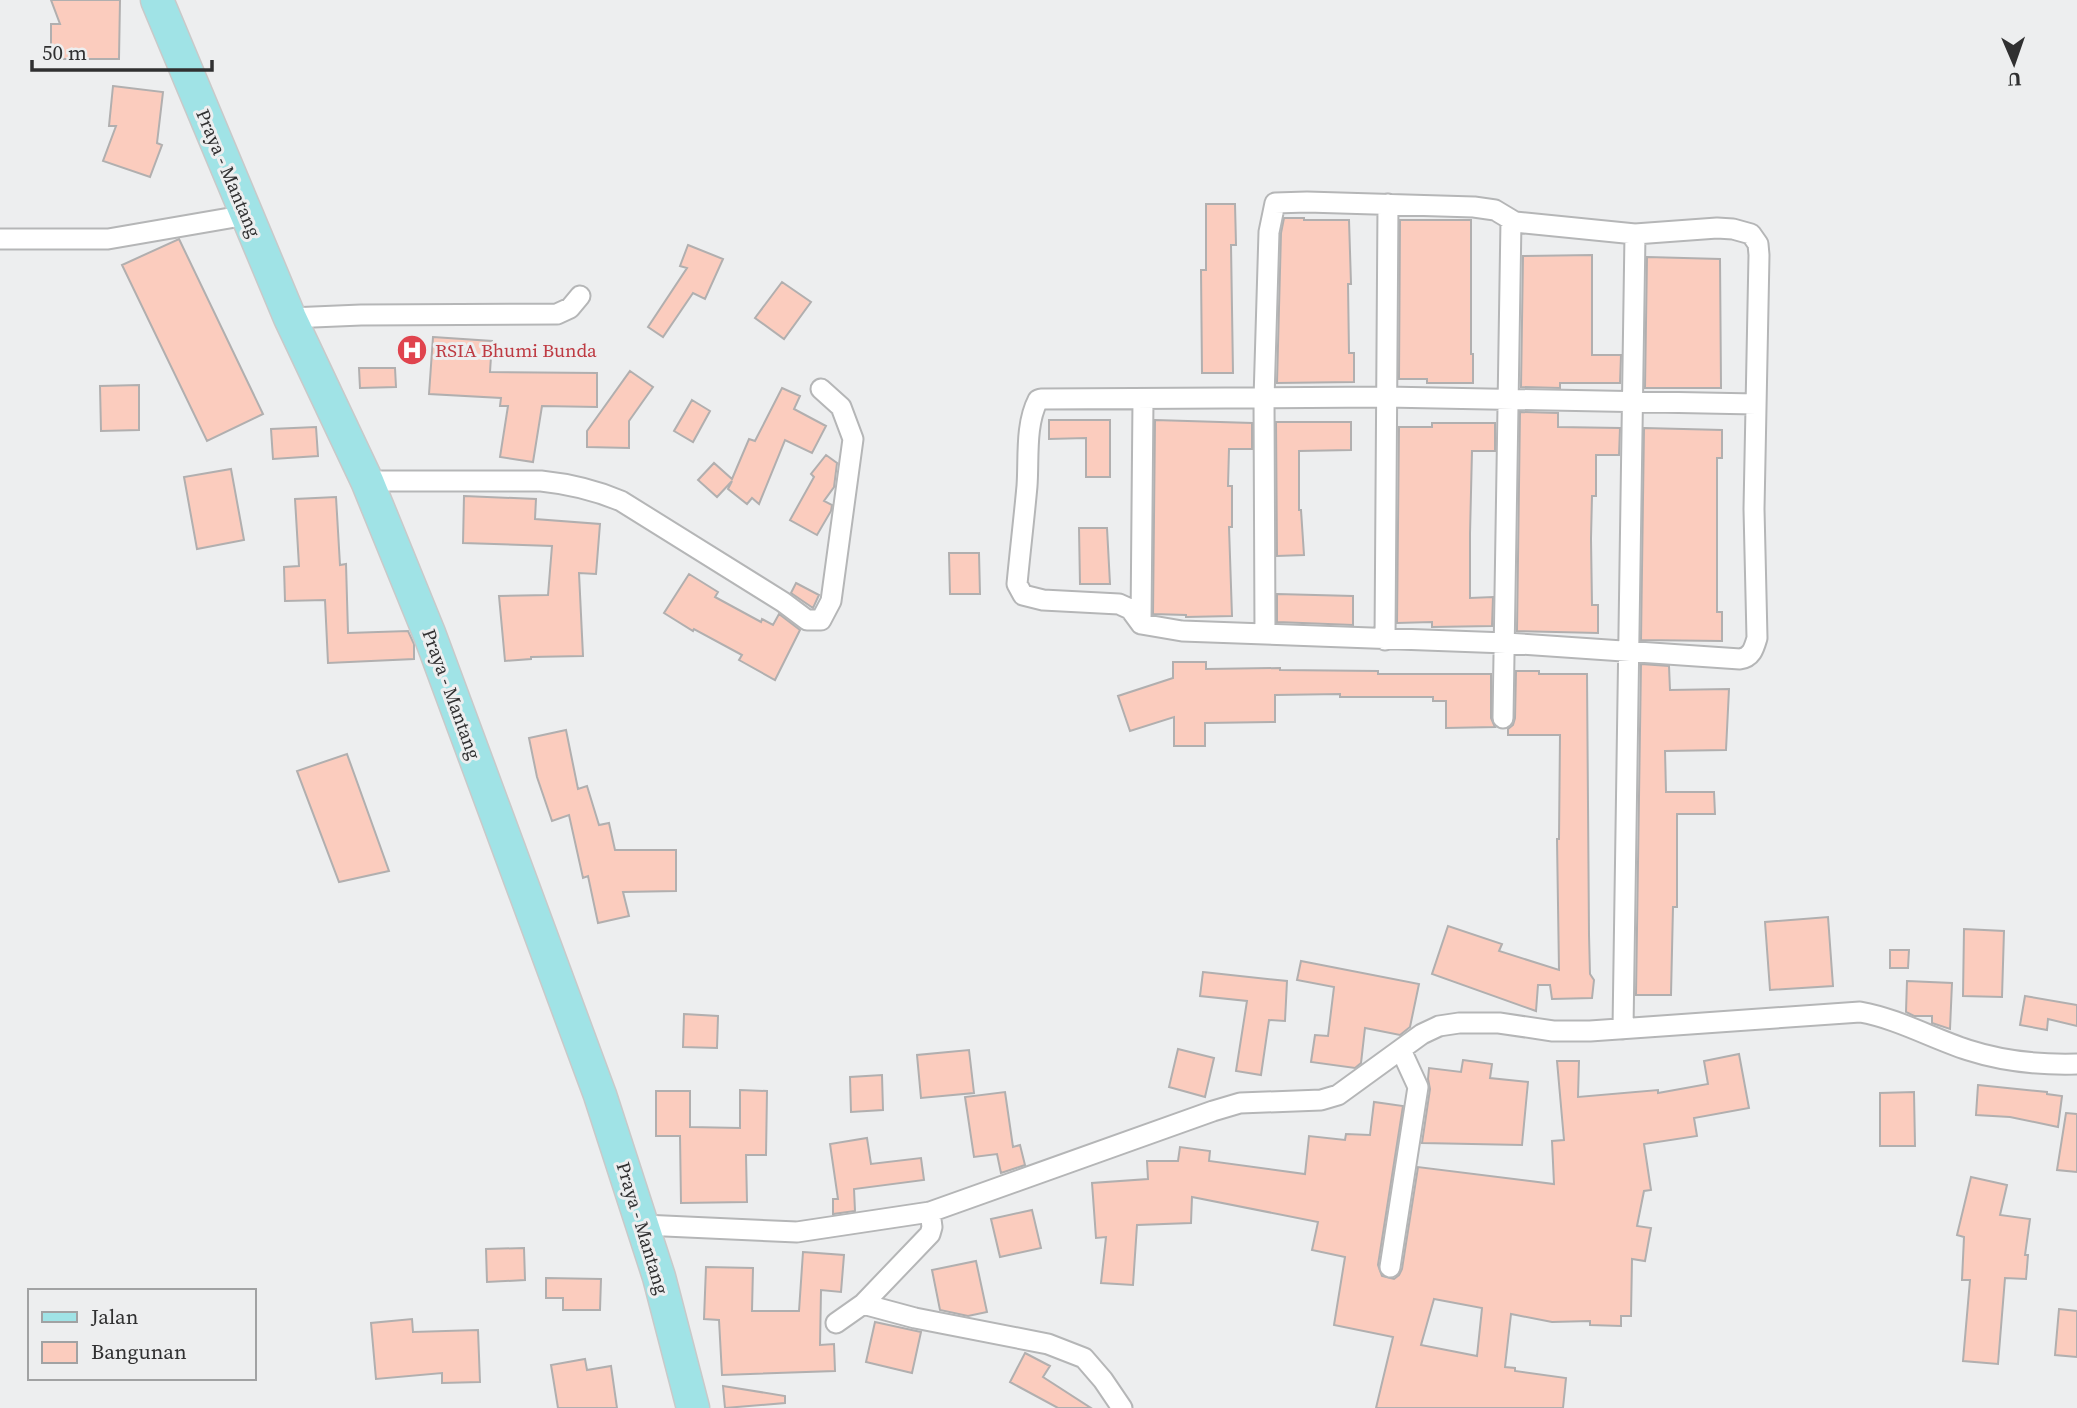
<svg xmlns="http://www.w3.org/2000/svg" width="2077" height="1408" font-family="'Source Serif 4',serif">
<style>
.building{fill:#fbccbe;stroke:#b1afaf;stroke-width:2;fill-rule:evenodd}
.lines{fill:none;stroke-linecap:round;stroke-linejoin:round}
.minor-casing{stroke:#b5b6b7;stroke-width:23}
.primary-casing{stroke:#c9c9c9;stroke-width:35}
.minor{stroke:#fff;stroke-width:19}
.primary{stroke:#a0e3e6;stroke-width:32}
.labels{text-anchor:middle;stroke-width:6;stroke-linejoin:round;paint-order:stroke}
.street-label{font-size:19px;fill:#303031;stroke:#edeeef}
.health-label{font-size:19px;fill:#be3a42;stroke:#edeeef;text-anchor:start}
</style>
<rect width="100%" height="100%" fill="#edeeef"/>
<path class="building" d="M51,0h69l-1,59h-68v-35h9z
M113,86l50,6 -6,51 5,2 -12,32 -47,-16 13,-35h-7z
M1206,204h29l1,41h-5l2,128h-31l-1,-103h5z
M1284,218h20v2h45l2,64h-3l1,69h5v29l-77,1 4,-150z
M1400,220h71v134h2v29h-46v-4h-28z
M179,239l84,175 -56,27 -85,-176z
M688,245l35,14 -18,40 -12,-6 -30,44 -15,-10 39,-59 -7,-2z
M1592,255v100h29l-1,28h-60v5l-39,-1 2,-131z
M1647,257l73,2 1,129h-76z
M782,282l29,20 -27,37 -29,-21z
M433,337l59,4 -2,31 107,1v34l-55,-1 -9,56 -33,-5 8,-51h-8l1,-8 -72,-4z
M359,368h36l1,19 -36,1z
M630,371l23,16 -24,34v27l-42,-1v-16z
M139,385v45l-38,1 -1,-45z
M782,388l18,8 -6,13 32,17 -14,27 -27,-13 -26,64 -7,-6 -5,6 -19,-15 4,-8 -15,16 -19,-17 16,-17 18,16 17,-40 6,2z
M692,400l18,11 -17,31 -19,-11z
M1520,412l38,1v14l62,1 -1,27h-23v41h-4l-1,43 1,66h6v28l-81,-2z
M1049,420h61v57h-24v-39l-37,1z
M1155,420l97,3v26h-23l-1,37h4v41h-3l3,89 -46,1v-2l-33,-1z
M1276,422h75v28l-52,1v59h2l3,45 -27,1z
M1432,423h63v28h-23l-2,83v64l23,-1 -1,29 -60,1v-5l-35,1 2,-196h33z
M316,427l2,29 -45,3 -2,-30z
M1644,428l78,2v28h-5v154h5v29l-81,-1z
M826,455l11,8 -3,24 -10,14 8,4 -1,6 -14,24 -27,-15 24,-43 -3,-3z
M231,469l13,71 -47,9 -13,-72z
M464,496l72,3 -1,20 65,5 -4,50 -17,-1 4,83 -52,1v2l-26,2 -6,-65 49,-1 4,-49 -89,-3z
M336,497l4,68 6,-1 2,69 60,-2 6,13v15l-86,4 -3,-63 -40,1 -1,-34 15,-1 -4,-67z
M1079,528h28l3,56h-30z
M949,553h30l1,41h-30z
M689,574l29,18 -3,5 46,25 1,-3 11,6 6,-11 21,16 -25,50 -36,-20 3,-5 -48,-26 -1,2 -29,-18z
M796,583l23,12 -6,13 -22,-15z
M1277,594l76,2v29l-76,-3z
M1173,662h33v7l74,-1v2l98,1v3h113v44l4,9 -49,1v-27h-13v-4h-93v-3l-65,1v27l-70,1v23h-31v-29l-44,14 -12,-35 55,-18z
M1641,664l28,2 1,24 59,-1 -3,61 -61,1 1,41h48l1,22h-38v93h-4l-2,88h-35z
M1516,671h23v3h48l2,261 1,39 4,6 -2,18 -40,1 -2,-14h-12l-2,26 -104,-37 16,-48 54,18 -3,7 60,19 -2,-131h2l1,-104h-52v-6l5,-4 2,-7z
M566,730l12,59 9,-3 12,39 10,-2 6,27h61v41l-53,1 6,24 -31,7 -10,-47 -5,2 -14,-63 -17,6 -15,-44 -8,-39z
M347,754l42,117 -50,11 -42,-111z
M1828,917l5,69 -63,4 -5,-68z
M1964,929l40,2 -2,66 -39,-1z
M1890,950h19l-1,18h-18z
M1301,961l118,23 -9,43 -10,8 -35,-7 -4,35 -6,5 -44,-6 4,-27 13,1 6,-49 -37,-7z
M1203,972l84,9 -2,40 -16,-1 -8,55 -25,-4 11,-70 -47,-5z
M1907,981l45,2 -2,46 -18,-6v-7h-18l-8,-4z
M2025,996l52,9v21l-29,-7 -1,11 -27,-5z
M684,1014l34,2 -1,32 -34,-1z
M1178,1049l36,9 -9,39 -36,-10z
M969,1050l5,43 -53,5 -4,-43z
M1739,1054l10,54 -55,10 3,18 -53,8 7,46 -7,1 -7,35 14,2 -6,33 -13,-2 -1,57h-10v10l-31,-1v-4l-38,1 -41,-8 -6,53 10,1v3l51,7 -3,30h-187l17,-71 -59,-12 11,-68 -33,-7 6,-28 -126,-25 -1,26 -54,2 -4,60 -32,-2 5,-46 -10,1 -4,-55 56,-4 -1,-18h31l2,-14 30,4 -1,10 96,13 4,-38 36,4 1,-6 24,1 4,-33 29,4 -25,159 4,11 12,3 5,-4 3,-6 16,-102 136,17 -2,-43 12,-1 -7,-79h22l-1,36 80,-7v3l50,-9 -4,-23zM1434,1299l48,9 -5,48 -56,-11z
M1463,1060l29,4 -2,14 38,4 -6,63 -100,-2 8,-54 -2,-10 1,-11 32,4z
M882,1075l1,35 -32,2 -1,-35z
M1978,1085l69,7v2l15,2 -4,31 -48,-10 -34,-2z
M740,1090l27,1 -1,64h-20l1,47 -66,1 -1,-67h-24v-45h34v36l50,1z
M1005,1092l8,55 7,-2 5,20 -24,8 -4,-19 -23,3 -9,-60z
M1914,1092l1,54h-35v-53z
M2066,1113l11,1v58l-20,-2z
M867,1138l4,26 50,-6 3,22 -70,9 1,22 -22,3v-15h5l-8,-55z
M1971,1177l36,8 -7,30 30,4 -5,36h3l-2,24 -21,-1 -7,86 -35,-3 7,-81h-8l2,-43 -7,-2z
M1032,1210l9,38 -41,9 -9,-38z
M524,1248l1,32 -38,2 -1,-33z
M803,1252l41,3 -3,37 -20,-2 -1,55 14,-1 1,27 -113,4 -3,-55 -15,-1 2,-52 47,1 -1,43h47z
M976,1261l11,51 -19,4 -28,-6 -8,-40z
M546,1278l55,1 -1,31h-37v-12h-17z
M2059,1309l18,2v46l-22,-2z
M412,1319l1,13 65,-2 2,52 -38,1v-10l-66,6 -5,-56z
M875,1322l46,10 -9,41 -46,-11z
M1025,1353l25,13 -7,11 48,31h-33l-48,-26z
M585,1359l2,11 24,-4 6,42h-59l-7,-43z
M723,1386l62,10v7l-60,5z"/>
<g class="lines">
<g class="minor-casing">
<path id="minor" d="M0,239h108l139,-24
M290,318l71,-3 196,-1 13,-6 10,-12
M367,481h174c29,3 54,9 80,20l162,101 24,18h14l10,-19 22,-162 -12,-32 -20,-18
M1141,624l2,-225
M1265,634l-1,-235 5,-167 6,-29 32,-1 167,5 21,3 20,12 120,12 82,-6 16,1 18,5 7,10 1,11 -5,254 3,129c-3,10 -5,19 -17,21l-234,-16 -324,-12 -41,-7 -11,-15 -11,-5 -76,-4 -20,-5 -6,-11c3,-32 7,-65 10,-98 2,-27 -2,-61 11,-86l3,-1 345,-2 370,7
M1385,640l3,-436
M1503,718l8,-498
M1623,1029l12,-795
M643,1225l154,7 133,-20 283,-101 27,-8 81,-3 17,-5 84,-61 17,-8 20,-3h40l54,8h37l270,-19c39,7 71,26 108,38 34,11 74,15 109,14
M1390,1267l28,-180 -17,-37
M863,1304l52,14 133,26 36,14 19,22 19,28
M836,1323l27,-19 67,-70 2,-7 -2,-15"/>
</g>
<g class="primary-casing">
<path id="primary" d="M157,0l133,318 77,163 62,152 171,462 59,182 34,131"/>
</g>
<use href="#minor" class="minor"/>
<use href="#primary" class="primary"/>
</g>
<defs>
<g id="hospital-disc" transform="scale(1.575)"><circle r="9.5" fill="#e0444e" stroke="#edeeef"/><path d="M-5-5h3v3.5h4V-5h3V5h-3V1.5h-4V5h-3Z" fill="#fff"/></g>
</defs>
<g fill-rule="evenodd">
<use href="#hospital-disc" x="412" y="350"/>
</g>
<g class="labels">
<g class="street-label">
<text transform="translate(229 173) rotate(67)" y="7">Praya - Mantang</text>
<text transform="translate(452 694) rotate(70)" y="7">Praya - Mantang</text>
<text transform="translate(643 1228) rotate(73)" y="7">Praya - Mantang</text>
</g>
<g class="health-label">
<text x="435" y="357">RSIA Bhumi Bunda</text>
</g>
</g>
<rect x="28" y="1289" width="228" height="91" fill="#edeeef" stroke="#a1a2a3" stroke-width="2"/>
<rect x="42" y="1312" width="35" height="10" fill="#a0e3e6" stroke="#a1a2a3" stroke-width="2"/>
<text x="91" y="1324" font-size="21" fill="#303031">Jalan</text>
<rect x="42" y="1342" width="35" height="21" fill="#fbccbe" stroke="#a1a2a3" stroke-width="2"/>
<text x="91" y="1359" font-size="21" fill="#303031">Bangunan</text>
<g transform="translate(2014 63) rotate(178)" stroke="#edeeef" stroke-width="5" paint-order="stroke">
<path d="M0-5L12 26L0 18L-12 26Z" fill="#303031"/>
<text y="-10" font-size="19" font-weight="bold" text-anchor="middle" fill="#303031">U</text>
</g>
<path d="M32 60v10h180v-10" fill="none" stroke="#303031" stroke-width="3.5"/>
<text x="42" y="60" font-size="21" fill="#303031" stroke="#edeeef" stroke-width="5" paint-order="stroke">50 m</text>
</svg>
